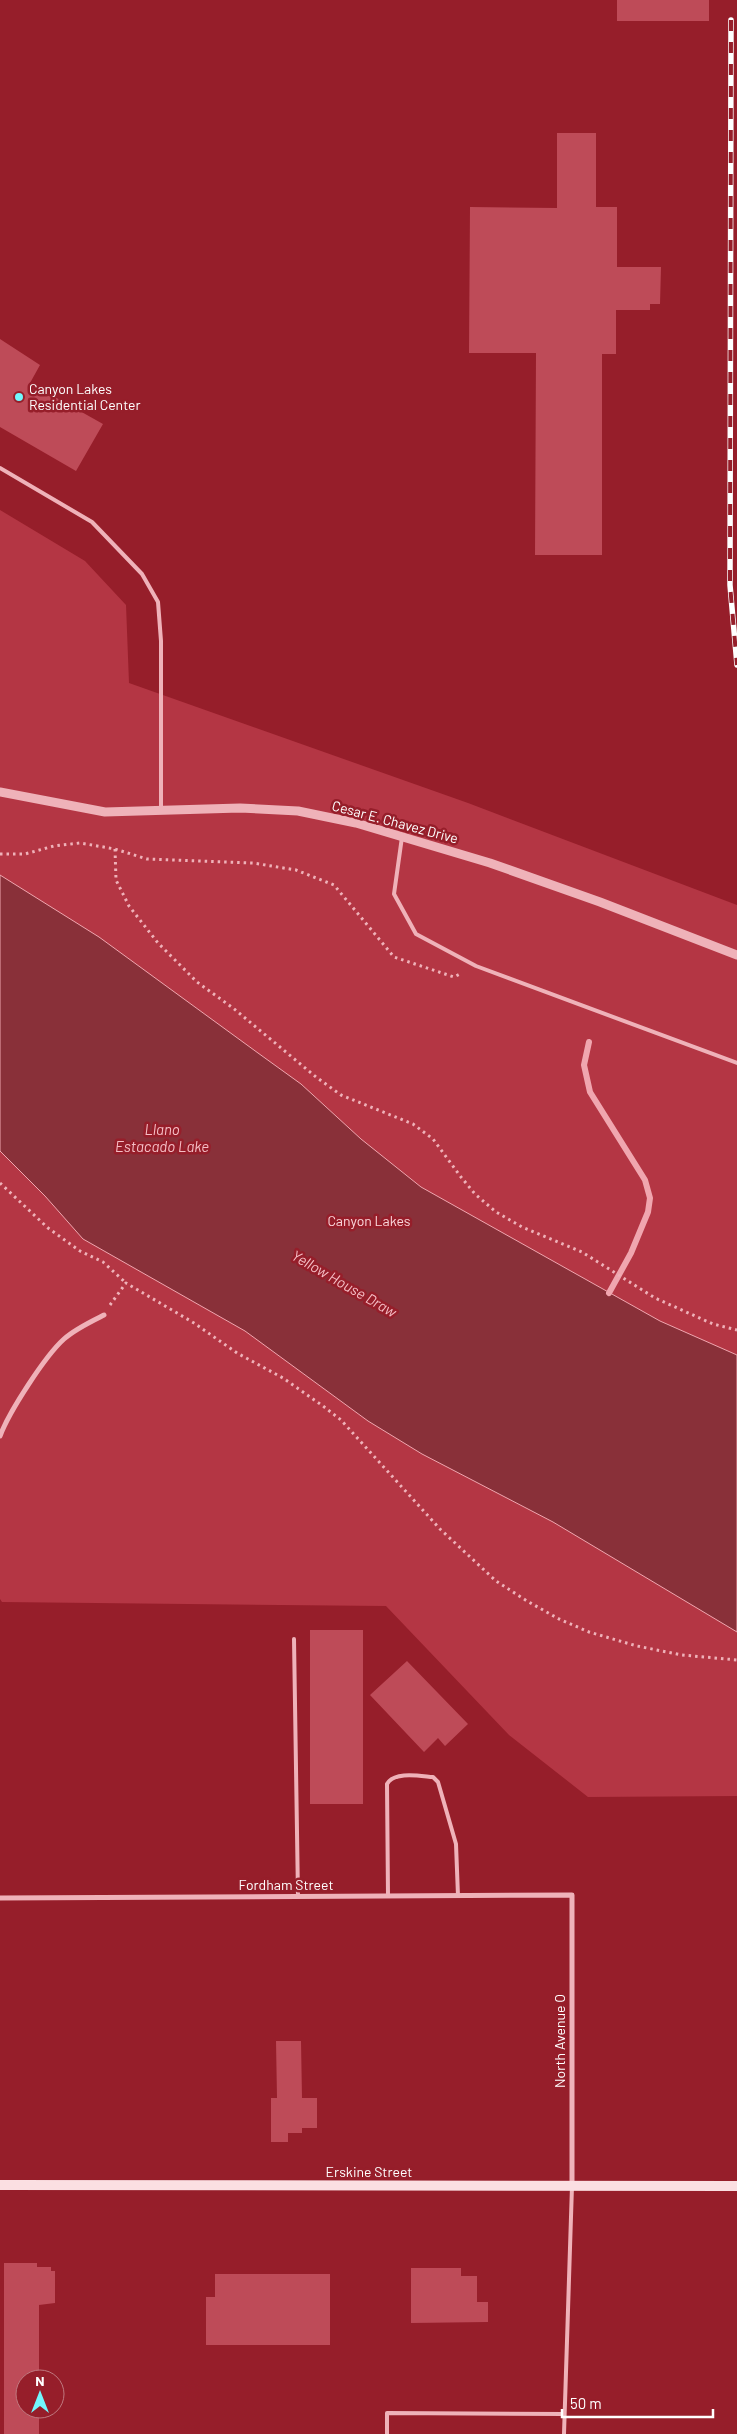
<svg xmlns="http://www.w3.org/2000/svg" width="737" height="2434" font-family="Barlow,sans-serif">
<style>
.green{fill:#b43644}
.water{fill:#893039;stroke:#f0a6af}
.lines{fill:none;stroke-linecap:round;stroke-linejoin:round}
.stream{stroke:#f0a6af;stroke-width:6}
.building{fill:#be4b58}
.path{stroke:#efb2b9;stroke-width:3;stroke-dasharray:2.5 4;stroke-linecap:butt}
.service{stroke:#efb2b9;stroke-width:4}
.minor{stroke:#efb2b9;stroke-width:5}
.tertiary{stroke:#efb2b9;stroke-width:9}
.secondary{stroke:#fbdfe2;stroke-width:10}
.rail-casing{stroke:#fff;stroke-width:5.5}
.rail{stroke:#961e2a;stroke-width:4;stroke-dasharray:11;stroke-linecap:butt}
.poi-dot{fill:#72f7fd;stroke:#961e2a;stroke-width:2}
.labels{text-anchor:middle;stroke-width:5;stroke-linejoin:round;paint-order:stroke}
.poi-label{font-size:14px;fill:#fff;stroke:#961e2a;text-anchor:start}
.street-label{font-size:14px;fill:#fff;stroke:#961e2a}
.park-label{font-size:14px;fill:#fad8dc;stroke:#961e2a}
.water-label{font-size:15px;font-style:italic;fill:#f5bec5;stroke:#961e2a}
</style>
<rect width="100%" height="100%" fill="#961e2a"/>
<path class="green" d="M0,510l85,51 41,44 3,78 339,120 269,102v891l-149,1 -79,-62 -123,-129 -384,-4 -2,-3z"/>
<path class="water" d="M0,875l99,62 159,116 43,31 60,55 60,48 239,134 77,34v277l-184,-110 -131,-68 -54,-33 -123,-90 -162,-92 -38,-43 -45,-45z"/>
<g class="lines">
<path class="stream" d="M589,1042l-5,23 6,27 55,88 5,18 -2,14 -17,41 -22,40"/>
</g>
<path class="building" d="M617,0h92v21h-92z
M557,133h39v74h21v60h44l-1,37h-10v6h-34v44h-14v201h-67l1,-202h-67l1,-146 87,1z
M0,339l40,26 -10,18 73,41 -27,47 -76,-44z
M310,1630h53v174h-53z
M407,1661l61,63 -23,22 -7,-8 -14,14 -54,-57z
M276,2041h25l1,57h15v30h-15v5h-14v9h-17v-44h6z
M4,2263h33v4h14v4h4v32l-16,2v74h-14v30h14v25h-35z
M411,2268h50v8h16v26h11v20l-77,1z
M215,2274h115v71h-124v-48h9z"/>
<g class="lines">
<path class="path" d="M115,849l1,31 13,26 29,37 39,39 36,26 83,69 25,18 72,29 20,15 28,38 14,17 21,18 26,15 60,25 73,46 58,26 24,6
M0,854h25l29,-8 26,-3 35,6 32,10 106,4 43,7 38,15 60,72 60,20 8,-4
M0,1183l48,45 32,23 23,11 23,21
M110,1305l16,-22 68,40 43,30 46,25 40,28 18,14 99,109 56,52 31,20 32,18 30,13 48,14 45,9 55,5"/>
<path class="service" d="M0,468l92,54 50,52 16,28 3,39v169
M402,837l-8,57 22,40 60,32 261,97
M294,1639l4,257
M388,1896l-1,-112c7,-13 33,-8 46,-7l5,5 18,62 2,52
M387,2434v-21l177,1
M564,2434l8,-248"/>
<path class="minor" d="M0,1436c9,-24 45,-80 64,-97 11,-10 26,-17 40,-24
M0,1898l572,-3v290"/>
<path class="tertiary" d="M0,792l105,20 135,-4 58,3 58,12 134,40 110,39 137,53"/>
<path class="secondary" d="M0,2185l737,1"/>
<g class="rail-casing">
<path id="rail" d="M731,20l-1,565 7,80"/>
</g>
<use href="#rail" class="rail"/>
</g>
<circle class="poi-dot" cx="19" cy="397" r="5"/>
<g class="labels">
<g class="poi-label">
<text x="29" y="394">Canyon Lakes<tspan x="29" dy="16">Residential Center</tspan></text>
</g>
<g class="street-label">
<text transform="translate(395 822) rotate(15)" y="5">Cesar E. Chavez Drive</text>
<text x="286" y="1890">Fordham Street</text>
<text transform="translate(560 2041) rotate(-90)" y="5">North Avenue O</text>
<text x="369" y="2177">Erskine Street</text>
</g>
<g class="park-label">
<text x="369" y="1226">Canyon Lakes</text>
</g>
<g class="water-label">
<text x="162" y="1135">Llano<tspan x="162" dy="17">Estacado Lake</tspan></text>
<text transform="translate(344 1284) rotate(30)" y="5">Yellow House Draw</text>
</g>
</g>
<g transform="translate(40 2394)"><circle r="24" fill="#961e2a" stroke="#c0787f"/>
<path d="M0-4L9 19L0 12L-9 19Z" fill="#72f7fd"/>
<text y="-8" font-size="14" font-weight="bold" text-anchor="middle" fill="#ffffff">N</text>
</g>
<path d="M562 2409v8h151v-8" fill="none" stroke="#ffffff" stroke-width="2.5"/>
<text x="570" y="2409" font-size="15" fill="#ffffff" stroke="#961e2a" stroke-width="4" paint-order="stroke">50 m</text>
</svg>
